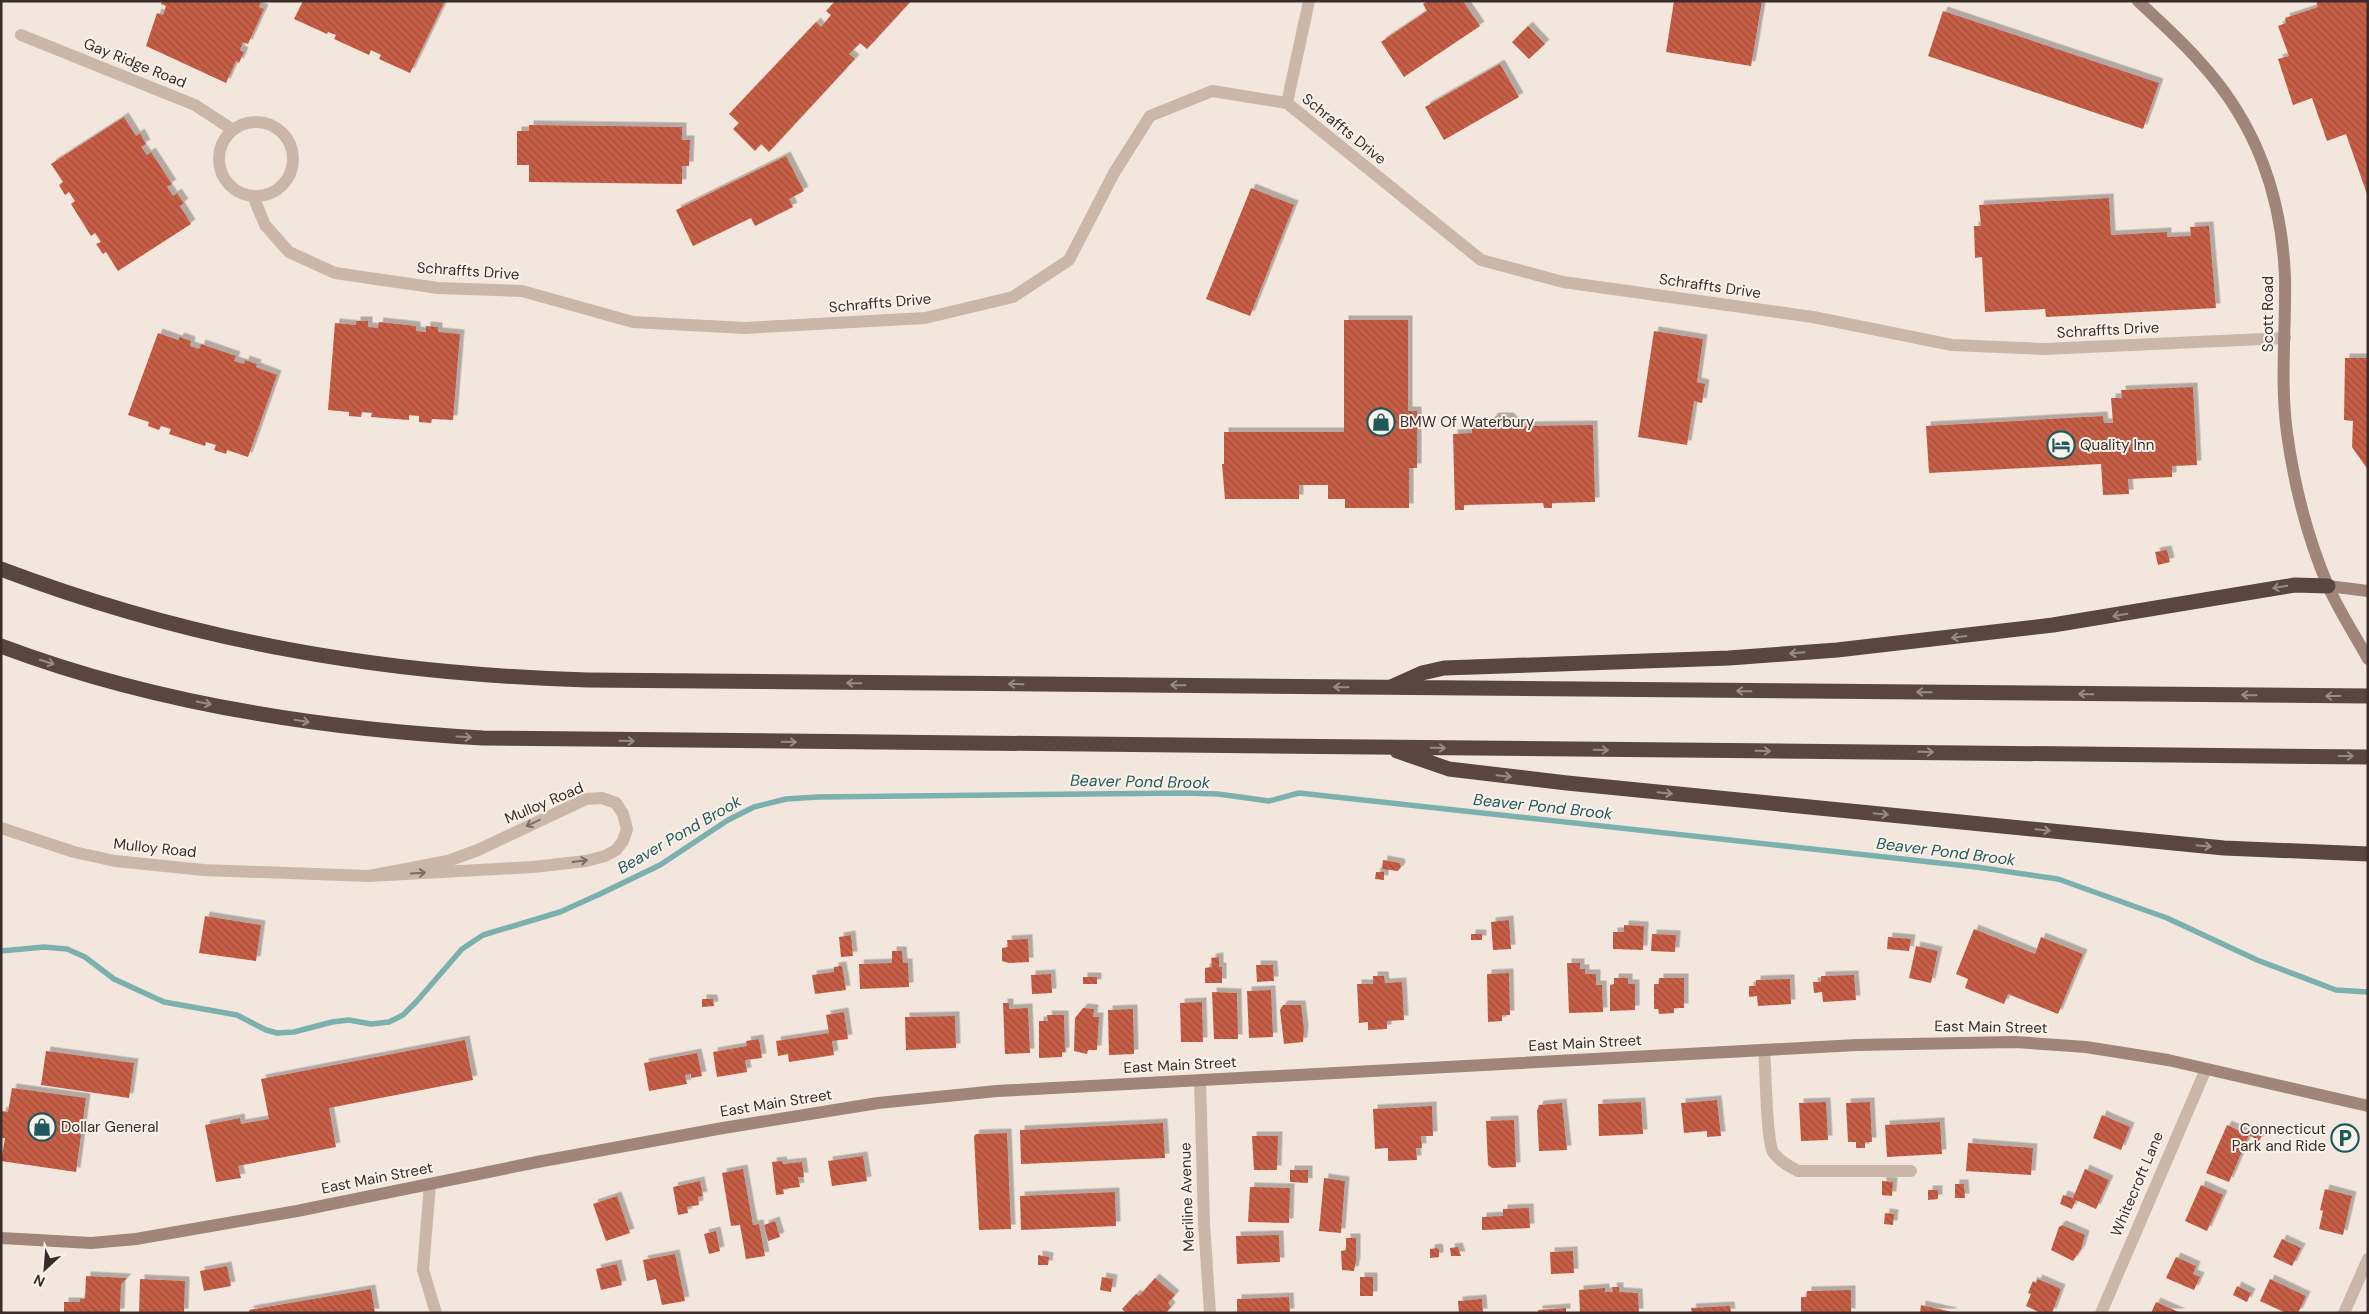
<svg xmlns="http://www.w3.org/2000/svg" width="2369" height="1314" font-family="'DM Sans',sans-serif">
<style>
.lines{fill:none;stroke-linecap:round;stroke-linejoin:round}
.stream{stroke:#7cb0af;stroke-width:5.5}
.building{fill:url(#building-back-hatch);filter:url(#shadow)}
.street{stroke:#cbb7a9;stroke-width:12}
.secondary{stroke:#9f857a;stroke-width:12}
.highway{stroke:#594640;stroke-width:15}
.oneway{stroke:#998b84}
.oneway2{stroke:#7a6b63}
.labels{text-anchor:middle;stroke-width:4;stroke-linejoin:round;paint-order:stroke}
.street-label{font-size:15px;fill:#382d29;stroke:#faf2ea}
.poi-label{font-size:15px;fill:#382d29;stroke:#faf2ea;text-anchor:start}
.water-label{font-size:16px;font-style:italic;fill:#1e5a5b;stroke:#faf2ea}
</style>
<defs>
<pattern id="building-back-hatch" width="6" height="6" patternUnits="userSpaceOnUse" patternTransform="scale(1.25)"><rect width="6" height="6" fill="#c75e47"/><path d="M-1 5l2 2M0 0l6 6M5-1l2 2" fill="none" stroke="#a34e3b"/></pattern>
<filter id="shadow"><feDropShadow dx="4.5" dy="-4.5" stdDeviation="0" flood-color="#0004"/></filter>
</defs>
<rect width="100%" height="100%" fill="#f3e7dd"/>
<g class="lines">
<path class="stream" d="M1,951l43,-4 23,2 18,8 29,22 50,23 73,13 29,15 11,3 17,-1 38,-10 17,-2 22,4 18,-2 14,-7 14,-14 45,-52 21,-14 77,-23 40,-18 60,-29 68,-45 26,-13 32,-8 32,-2 367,-4 33,1 51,7 30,-8 677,74 82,12 109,39 90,42 79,30 32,2"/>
</g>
<path class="building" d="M162,1h99l-2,6 5,2 -16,35 -5,-2 -3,8 4,2 -5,11 -3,-2 -10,22 -80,-37 11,-33 6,2 3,-9 -5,-2z
M303,1h142l-35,72 -31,-14 2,-4 -10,-5 -2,5 -35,-16 2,-4 -8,-3 -1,2 -33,-15z
M835,1h76l-44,48 -7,-6 -11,11 6,5 -86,93 -8,-8 -6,7 -22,-22 6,-6 -10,-9 87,-92 5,5 10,-12 -5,-4z
M1427,1h36l17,25 -76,51 -23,-35 46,-31 -4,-7z
M1674,1h88l-11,65 -85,-14z
M2316,1h52v196l-22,-63 -19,7 -15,-43 -19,7 -15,-46 11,-3 -11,-30 8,-3 -1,-5 33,-11z
M1943,11l216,72 -16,46 -215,-73z
M1528,26l17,18 -16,15 -17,-17z
M1500,64l19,33 -75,43 -19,-33z
M124,117l12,19 4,-3 6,11 -5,3 6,8 4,-3 21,32 -5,3 6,9 4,-3 7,10 -4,3 11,18 -73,47 -12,-19 -3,2 -7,-10 5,-2 -6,-9 -4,3 -20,-32 4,-3 -6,-9 -4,3 -6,-10 4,-3 -12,-18z
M529,125l153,2v13h8l-1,26h-7v18l-153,-2v-17h-12v-34h12z
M786,156l18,35 -15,8 4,8 -38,19 -4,-8 -58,28 -17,-36z
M1251,188l43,17 -44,111 -44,-17z
M2109,198l2,37 56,-3v5l24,-1 -1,-9 19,-1 7,82 -170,9 -1,-8 -60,3 -3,-55 -7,1 -1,-32h7l-2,-21z
M1344,320h64v91h9v57h-8v40h-64v-9h-17v-14h-29v14h-74l-3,-35h2v-32h120z
M356,321h12v6l10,1 1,-6 37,4v5l10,1v-6l12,1v5l22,2 -7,86 -21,-1 -1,4 -12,-1v-6l-10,-1v5l-38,-3 1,-4 -10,-1 -1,5 -12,-1v-4l-21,-2 7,-87 21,2z
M1654,331l49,8 -6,43 8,2 -3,19 -8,-2 -7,44 -49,-8z
M158,333l20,7 2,-3 11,4 -1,5 9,3 2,-5 35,12 -2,5 10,3 1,-4 12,4 -1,3 21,8 -29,82 -21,-7 -1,4 -12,-4 2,-5 -10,-3 -1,4 -36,-12 2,-5 -10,-3 -2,4 -11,-4 1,-4 -21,-7z
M2345,358h23v112l-16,-23 1,-26 -9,-1z
M2193,387l4,78 -25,1v11l-44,2 1,15 -26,1 -2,-31 -172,9 -3,-47 177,-10 1,7h9l-2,-25h11l-1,-8z
M1494,417h15l9,9 75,-1 2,77 -43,1v5h-8l-1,-5 -79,2v5h-9l-2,-76 19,-1v-6h14z
M2167,550l3,12 -12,3 -3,-13z
M1383,860l17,3 1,4 -3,4 -16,-2z
M1376,872h8v8l-9,-1z
M205,916l56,9 -5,36 -57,-8z
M1509,920l2,29 -18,1 -2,-28z
M1624,925l20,1 -1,24 -30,-1v-17h11z
M1974,929l61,25 6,-17 42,17 -25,60 -50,-20 -4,10 -39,-16 3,-9 -12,-5z
M1471,934h11v6h-11z
M1652,934l24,1 -1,17 -24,-1z
M851,935l2,21 -12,1 -2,-20z
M1888,937l23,2 -2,12 -22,-2z
M1028,939l1,23 -20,1 -7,-2v-13l6,-1 -1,-7z
M1916,946l22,5 -7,32 -22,-5z
M892,951h10l1,12h5l1,24 -49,2 -1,-25 33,-1z
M1219,957v10h3v16h-17v-15l7,-1 -1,-9z
M1567,963h13v6h5v5h11v11h6l1,27 -34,1z
M1256,965h17l1,16 -17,1z
M842,966l4,24 -31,4 -3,-19 22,-3v-5z
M1509,973l1,42h-8v6l-14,1 -1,-48z
M1051,974l1,19 -20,1 -1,-19z
M1854,975l2,25 -33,2 -1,-10 -8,1 -1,-11h8v-6z
M1373,976h11l1,7 17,-1 2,38 -17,1v8l-19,1v-8l-9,1 -2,-39h16z
M1083,977h14v7h-14z
M1614,978h14v6h7v26l-25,1v-26l4,-1z
M1659,978h25v30h-10v5l-15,1 -1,-5h-4v-25h5z
M1790,979l1,25 -33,2 -1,-10 -8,1v-11h7v-6z
M1271,990l2,47 -24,1 -2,-47z
M1212,992l25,1 1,46h-24z
M702,999h11l1,7 -12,1z
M1202,1002l1,40h-22l-1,-39z
M1003,1003h6v6l19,-1 2,45 -25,1z
M1283,1005h18l3,24 -1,13 -19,2 -4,-34z
M1083,1008l11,1 -1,8h6l-2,33h-9l-1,4 -13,-3 1,-33z
M1133,1009l1,45 -25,1 -1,-45z
M844,1012l4,27 -16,2 2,14 -45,7 -1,-8 -10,2 -2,-15 53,-8 -3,-18z
M1047,1015h17l1,37h-3v5l-23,1v-37h9z
M955,1016l1,32 -50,2 -1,-33z
M759,1039l3,19 -17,2 2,12 -30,5 -4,-25 34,-6 -1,-5z
M465,1040l8,40 -144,28 7,39 -98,19 3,12 -25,4 -11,-57 35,-7 1,6 28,-5 -8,-40z
M46,1051l88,12 -5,35 -88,-13z
M697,1053l5,23 -11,2v-4l-6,1 2,9 -38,7 -5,-28z
M12,1088l74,10 -10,74 -75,-11 4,-23h-4v-22l1,-5 6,1z
M1717,1100l4,36 -14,1v-6l-23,2 -3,-30z
M1641,1102l2,32 -44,2 -1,-32z
M1826,1102l2,38 -27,1 -2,-38z
M1870,1102l2,40h-7v6h-9v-6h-8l-2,-39z
M1562,1103l5,47 -28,1 -2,-40 2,-6z
M1432,1106l1,30h-12l1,12h-6l1,12 -29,1v-13l-13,1 -2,-40z
M2102,1115l28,12 -9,23 -28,-12z
M1514,1120l2,47 -24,1 -4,-3 -2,-44z
M1940,1122l2,32 -55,3 -2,-32z
M1163,1123l2,35 -144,6 -1,-34z
M2227,1125l22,10 4,-7 10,6 -4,7 -10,-6 -20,47 -23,-9z
M1007,1133l4,96 -32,1 -5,-94 2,-2z
M1252,1136h26l-1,34h-23z
M1968,1143l65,5 -2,27 -65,-4z
M863,1156l4,25 -35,5 -4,-25z
M782,1161l1,3 19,-2 2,15h-6l2,10 -17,2 1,5 -8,1 -4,-33z
M743,1169l10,56 6,-1 6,32 -19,3 -6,-34 -9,1 -9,-53z
M2085,1169l24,11 -13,29 -20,-9 -4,9 -12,-5 3,-9 10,3z
M1290,1170h18v13l-18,-1z
M1324,1178l21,3 -4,52 -22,-2z
M700,1181l3,15 -5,1 1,8 -12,2 1,6 -10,2 -5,-28z
M1882,1181l11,1 -1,14 -10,-1z
M1955,1184h9l1,14h-10z
M2201,1185l22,10 -16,36 -22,-10z
M1250,1187l40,1 -1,35 -41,-1z
M2325,1189l27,7 -9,39 -24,-6 4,-18 -3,-1z
M1928,1190h10v9l-10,1z
M1115,1192l1,34 -95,4 -1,-34z
M617,1196l13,37 -24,8 -13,-37z
M1529,1208l1,20 -48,2v-13l21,-1v-7z
M1885,1213l9,1 -1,11 -9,-1z
M775,1221l5,16 -12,4 -4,-16z
M2062,1225l23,10 -4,14 -8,12 -22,-11 8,-23z
M716,1231l4,20 -11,3 -5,-20z
M1279,1235l1,27 -43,2 -1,-28z
M1346,1238h10v23l-2,10 -12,-1 -1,-19 5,-1z
M2282,1239l19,9 -9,18 -19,-9z
M1458,1247l3,9h-10l-1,-8z
M1437,1248l2,2v7l-9,1v-9z
M1573,1251l1,22 -23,1 -1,-22z
M675,1254l10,47 -23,4 -6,-26 -9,2 -4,-21z
M1038,1255l11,2 -1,8h-10z
M2176,1257l20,9 -3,8 7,3 -6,13 -28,-12z
M617,1264l5,21 -21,5 -5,-21z
M227,1266l4,20 -27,5 -4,-20z
M86,1276l41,2 -6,6 -1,29h-56v-11h16v-3h5z
M1102,1277l11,2 -2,13 -11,-2z
M1360,1277h13v19h-13z
M1155,1278l20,17 -7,8 3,4 -5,6h-40l-4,-4 14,-15 3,2z
M140,1279l45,2 -1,32h-45z
M2038,1279l23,10 -9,24h-11l-15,-7 5,-12 -3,-1 5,-12 3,2z
M2270,1279l36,17 -8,17h-12l-26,-12z
M2237,1286l14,7 -4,9 -14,-7z
M1612,1287h7v5l19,1 1,20h-59l-1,-23 26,-2v4h8z
M371,1289l4,24h-125l-1,-3z
M1851,1290v23h-50v-16h6v-6z
M1289,1297l1,16h-53v-14z
M1482,1299l1,14h-24l-1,-12z
M2156,1302l25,11h-30z
M1921,1305l31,7v1h-32z
M1730,1306l1,7h-39l-1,-5z
M1566,1308v5h-28v-3z"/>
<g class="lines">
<path class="street" d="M21,35l174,70 38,25
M1287,103l22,-102
M219 159a37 37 0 1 1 74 0a37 37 0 1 1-74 0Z
M253,196l12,29 24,27 46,21 103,15 84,3 111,31 112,6 180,-10 88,-21 56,-37 45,-87 36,-57 62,-25 75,12 194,157 82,22 250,35 139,28 92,4 241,-11
M1,828l73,24 41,9 89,9 165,6 164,-9 53,-6 19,-5 11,-6 7,-9 4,-12 -4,-15 -7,-11 -14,-5 -16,1 -108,51 -30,11 -79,15
M1764,1050c2,19 2,89 9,102 6,9 16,14 25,19h113
M1200,1080l4,143 6,90
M430,1184l-7,86 13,43
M2101,1313l105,-244
M2344,1313l24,-54"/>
<path class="secondary" d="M2138,1c21,20 43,39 62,61 57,62 82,134 85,216 1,52 -5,104 2,155 7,51 21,106 41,153 11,25 27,49 40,73
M2328,586l40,5
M1,1238l90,5 45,-4 161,-28 240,-49 186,-34 155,-25 119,-12 860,-46 158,-3 71,5 82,13 200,46"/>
<path class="highway" d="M1,569c193,73 380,105 586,111l1781,16
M1,646c154,58 319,83 482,92l1885,19
M1393,686l29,-13 22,-5 285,-10 108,-8 216,-25 242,-40 33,1
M1397,751l52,18 118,14 657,65 144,6"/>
</g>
<defs><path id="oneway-shaft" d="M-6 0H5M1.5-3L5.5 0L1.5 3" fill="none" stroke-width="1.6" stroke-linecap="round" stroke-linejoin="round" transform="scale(1.25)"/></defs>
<g class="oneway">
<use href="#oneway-shaft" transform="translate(2280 587) rotate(170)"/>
<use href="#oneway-shaft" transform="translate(2120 615) rotate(171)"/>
<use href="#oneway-shaft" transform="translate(1959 637) rotate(173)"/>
<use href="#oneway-shaft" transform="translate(1797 653) rotate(175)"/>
<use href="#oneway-shaft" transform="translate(47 662) rotate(18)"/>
<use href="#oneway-shaft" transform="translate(854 683) rotate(-179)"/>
<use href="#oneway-shaft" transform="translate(1016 684) rotate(-179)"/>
<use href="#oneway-shaft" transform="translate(1178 685) rotate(-179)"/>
<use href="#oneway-shaft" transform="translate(1341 687) rotate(-179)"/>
<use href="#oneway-shaft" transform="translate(1744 691) rotate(-179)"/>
<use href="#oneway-shaft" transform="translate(1924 692) rotate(-179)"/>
<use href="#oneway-shaft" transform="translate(2086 694) rotate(-179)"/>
<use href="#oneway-shaft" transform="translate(2249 695) rotate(-179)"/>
<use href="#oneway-shaft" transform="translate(2333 696) rotate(-180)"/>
<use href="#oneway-shaft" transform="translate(204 703) rotate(12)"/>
<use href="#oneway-shaft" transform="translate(302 721) rotate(9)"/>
<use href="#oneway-shaft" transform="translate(464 737) rotate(3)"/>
<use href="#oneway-shaft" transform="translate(627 741) rotate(1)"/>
<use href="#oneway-shaft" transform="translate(789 742) rotate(1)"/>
<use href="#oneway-shaft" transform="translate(1438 748) rotate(1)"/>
<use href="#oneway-shaft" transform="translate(1601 750) rotate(1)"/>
<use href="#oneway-shaft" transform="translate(1763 751) rotate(1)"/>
<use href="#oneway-shaft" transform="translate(1926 752) rotate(1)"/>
<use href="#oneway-shaft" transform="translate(2346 756)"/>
<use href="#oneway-shaft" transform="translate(1504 776) rotate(6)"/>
<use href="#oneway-shaft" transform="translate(1665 793) rotate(6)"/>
<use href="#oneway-shaft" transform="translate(1881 814) rotate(6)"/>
<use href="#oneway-shaft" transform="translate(2043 830) rotate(6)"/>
<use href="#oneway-shaft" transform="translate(2204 846) rotate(6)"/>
</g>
<g class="oneway2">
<use href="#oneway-shaft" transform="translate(533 823) rotate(155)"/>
<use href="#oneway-shaft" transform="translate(580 861) rotate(-7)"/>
<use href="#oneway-shaft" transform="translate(418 873) rotate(-3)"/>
</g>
<defs>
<g id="shop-ring" transform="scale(1.4375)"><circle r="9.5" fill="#faf2ea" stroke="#1e5a5b" stroke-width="1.5"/><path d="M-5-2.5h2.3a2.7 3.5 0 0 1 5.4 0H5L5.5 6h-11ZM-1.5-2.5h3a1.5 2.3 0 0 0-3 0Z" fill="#1e5a5b"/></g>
<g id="hotel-ring" transform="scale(1.4375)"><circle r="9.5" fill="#faf2ea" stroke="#1e5a5b" stroke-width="1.5"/><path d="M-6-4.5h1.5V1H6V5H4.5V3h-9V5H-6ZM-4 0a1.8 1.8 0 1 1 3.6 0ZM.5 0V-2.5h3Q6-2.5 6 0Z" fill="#1e5a5b"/></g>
<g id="parking-ring" transform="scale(1.4375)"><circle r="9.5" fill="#faf2ea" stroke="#1e5a5b" stroke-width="1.5"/><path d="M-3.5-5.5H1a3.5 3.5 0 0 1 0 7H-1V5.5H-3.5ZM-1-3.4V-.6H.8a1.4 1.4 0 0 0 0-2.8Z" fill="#1e5a5b"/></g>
</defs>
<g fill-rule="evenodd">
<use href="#shop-ring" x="1381" y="422"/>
<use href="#hotel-ring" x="2061" y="445"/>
<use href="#shop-ring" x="42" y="1127"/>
<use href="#parking-ring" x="2345" y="1138"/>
</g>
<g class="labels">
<g class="street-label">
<text transform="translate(135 63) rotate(22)" y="5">Gay Ridge Road</text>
<text transform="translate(1344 129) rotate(39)" y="5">Schraffts Drive</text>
<text transform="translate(468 271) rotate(4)" y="5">Schraffts Drive</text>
<text transform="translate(1710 286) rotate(8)" y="5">Schraffts Drive</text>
<text transform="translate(880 303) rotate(-5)" y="5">Schraffts Drive</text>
<text transform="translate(2268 314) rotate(-90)" y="5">Scott Road</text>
<text transform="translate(2108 330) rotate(-3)" y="5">Schraffts Drive</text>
<text transform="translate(544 803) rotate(-23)" y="5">Mulloy Road</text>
<text transform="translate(155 848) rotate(6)" y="5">Mulloy Road</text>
<text transform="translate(1991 1027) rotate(1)" y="5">East Main Street</text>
<text transform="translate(1585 1043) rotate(-3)" y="5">East Main Street</text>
<text transform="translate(1180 1065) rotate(-3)" y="5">East Main Street</text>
<text transform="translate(776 1103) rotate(-9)" y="5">East Main Street</text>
<text transform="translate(377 1178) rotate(-11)" y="5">East Main Street</text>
<text transform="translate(2137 1184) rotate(-67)" y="5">Whitecroft Lane</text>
<text transform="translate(1187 1197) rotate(-92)" y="5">Meriline Avenue</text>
</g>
<g class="poi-label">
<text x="1400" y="427">BMW Of Waterbury</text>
<text x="2080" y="450">Quality Inn</text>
<text x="61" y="1132">Dollar General</text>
<text x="2326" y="1134" text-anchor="end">Connecticut<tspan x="2326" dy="17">Park and Ride</tspan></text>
</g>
<g class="water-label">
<text transform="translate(1140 781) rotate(1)" y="6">Beaver Pond Brook</text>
<text transform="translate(1543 806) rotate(6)" y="6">Beaver Pond Brook</text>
<text transform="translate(679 834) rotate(-30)" y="6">Beaver Pond Brook</text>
<text transform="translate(1946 851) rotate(7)" y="6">Beaver Pond Brook</text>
</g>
</g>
<rect width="2369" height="1314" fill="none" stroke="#382d29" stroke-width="5"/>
<g transform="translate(45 1269) rotate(206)" stroke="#faf2ea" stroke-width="4" paint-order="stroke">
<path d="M0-4L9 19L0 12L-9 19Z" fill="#382d29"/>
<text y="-8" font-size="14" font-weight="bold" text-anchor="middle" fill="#382d29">N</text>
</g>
</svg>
